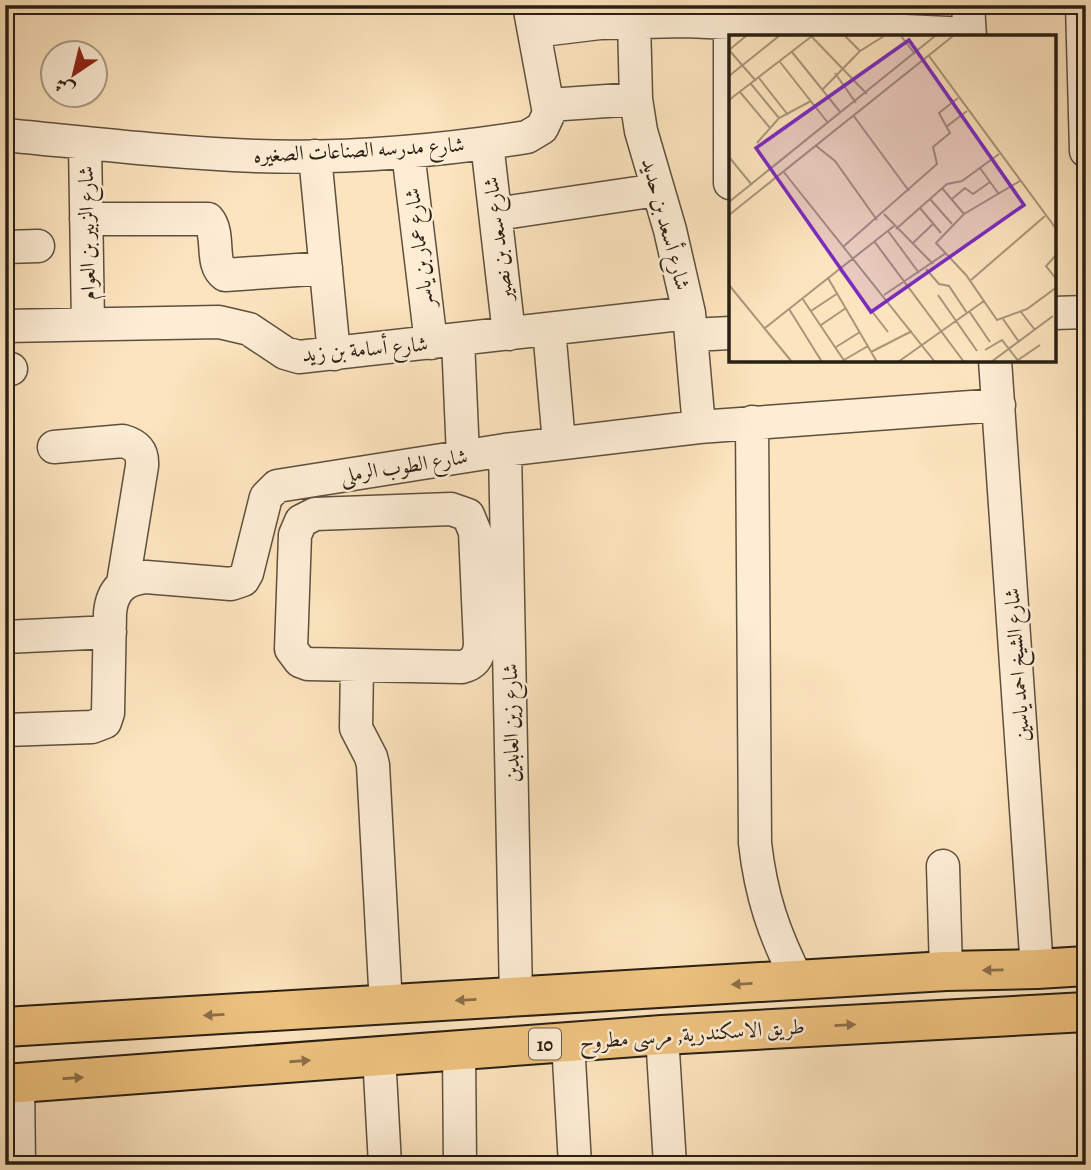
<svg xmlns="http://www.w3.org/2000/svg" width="1091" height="1170" font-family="Alegreya,Amiri,serif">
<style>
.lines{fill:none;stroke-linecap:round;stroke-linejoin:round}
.minor-casing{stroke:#5e503e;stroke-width:35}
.major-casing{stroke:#2a1f13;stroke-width:42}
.minor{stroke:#fdedd5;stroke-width:32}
.major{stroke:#eec27f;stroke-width:38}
.oneway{fill:#8c7049}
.labels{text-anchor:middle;stroke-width:5;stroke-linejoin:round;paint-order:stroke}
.shield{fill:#fdedd5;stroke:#695d4d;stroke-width:2}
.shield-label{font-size:19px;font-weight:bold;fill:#2a1f13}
.street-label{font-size:21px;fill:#2a1f13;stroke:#fdedd5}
.inset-road{fill:none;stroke:#a8957a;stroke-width:2}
.view{fill:#7b2cbf;fill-opacity:0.15;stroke:#7b2cbf;stroke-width:3.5}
.inset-edge{fill:none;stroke:#2a1f13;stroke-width:3.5}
</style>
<rect width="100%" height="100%" fill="#fce4be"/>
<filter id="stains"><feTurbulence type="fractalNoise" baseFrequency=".00286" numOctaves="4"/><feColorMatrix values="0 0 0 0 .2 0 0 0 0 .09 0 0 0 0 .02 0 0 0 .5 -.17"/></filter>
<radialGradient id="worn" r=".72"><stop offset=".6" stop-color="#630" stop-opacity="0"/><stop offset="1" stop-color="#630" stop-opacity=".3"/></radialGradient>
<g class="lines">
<g class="minor-casing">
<path id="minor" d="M968,5l2,32
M1082,5l4,146
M634,21l2,78 5,32 29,99 19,83 10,114
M730,24v159
M534,31l66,-8 85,-2 285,13
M549,105l87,-6
M5,135c84,8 167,18 251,21 90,3 182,-5 271,-19l15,-9 7,-15 -20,-108
M85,143l3,181
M487,143l22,191
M408,152l23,191
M315,156l19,198
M496,214l161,-24
M86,219h122c13,15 1,45 17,56l101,-7
M5,247l33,-1
M1054,313l32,-1
M5,326l214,-4 30,7 36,24 14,4 390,-44
M549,329l10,114
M692,335l38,-2
M458,340l5,116
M995,360l42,609
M5,370l6,-1
M752,422l3,421c6,53 19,91 43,138
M54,447l69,-6c14,4 20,11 19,25l-19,117
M505,450l11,547
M451,509l17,6 7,17 5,112c-1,13 -6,20 -18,23l-154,-3 -8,-3 -9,-12 4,-114 6,-14 14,-7z
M5,637l105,-5
M357,666l-1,62 15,29 2,8 13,240
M5,730l87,-3 13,-5 3,-9 2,-100c2,-23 14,-34 36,-36l85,7 12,-4 4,-7 19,-76 11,-11 228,-36 194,-23 300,-22
M943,866l3,105
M662,1035l8,130
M568,1042l7,123
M459,1049l1,116
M379,1055l6,110
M18,1082l1,83"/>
</g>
<g class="major-casing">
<path id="major" d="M5,1027l941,-56 91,-2 49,-3
M5,1084l657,-49 424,-23"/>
</g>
<use href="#minor" class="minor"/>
<use href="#major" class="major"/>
</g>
<defs><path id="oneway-solid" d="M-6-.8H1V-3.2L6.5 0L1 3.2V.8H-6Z" transform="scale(1.75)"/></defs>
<g class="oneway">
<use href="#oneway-solid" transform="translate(993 970) rotate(179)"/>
<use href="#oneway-solid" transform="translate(742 984) rotate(177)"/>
<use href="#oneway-solid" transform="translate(466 1000) rotate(177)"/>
<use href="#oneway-solid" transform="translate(214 1015) rotate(177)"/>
<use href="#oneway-solid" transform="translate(845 1025) rotate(-3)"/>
<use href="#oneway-solid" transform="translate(300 1061) rotate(-4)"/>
<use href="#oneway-solid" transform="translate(73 1078) rotate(-4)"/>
</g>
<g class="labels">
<rect class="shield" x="529" y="1028.5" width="32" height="31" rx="5"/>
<g class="shield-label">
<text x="545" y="1051">10</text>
</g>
<g class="street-label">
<text transform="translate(359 150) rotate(-3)" y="7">شارع مدرسه الصناعات الصغيره</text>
<text transform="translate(666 224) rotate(75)" y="7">شارع أسعد بن حديد</text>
<text transform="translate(87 233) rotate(-91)" y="7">شارع الزبير بن العوام</text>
<text transform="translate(498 239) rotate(-97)" y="7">شارع سعد بن نصير</text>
<text transform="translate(419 248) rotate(-97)" y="7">شارع عمار بن ياسر</text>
<text transform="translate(365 349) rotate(-5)" y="7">شارع أسامة بن زيد</text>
<text transform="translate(404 466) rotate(-9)" y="7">شارع الطوب الرملى</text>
<text transform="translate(1017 665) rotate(-94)" y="7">شارع الشيخ احمد ياسين</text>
<text transform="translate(511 723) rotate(-91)" y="7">شارع زين العابدين</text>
<text transform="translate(692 1034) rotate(-4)" y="7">طريق الاسكندرية, مرسى مطروح</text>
</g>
</g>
<g transform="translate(729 35)">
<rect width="327" height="327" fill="#fce4be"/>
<path class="inset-road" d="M82,1l56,58M116,1l15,15 24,-15M172,1l14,18M0,15l27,31M0,15l17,-14M63,17l49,61M200,21l128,174M51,27l48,61M106,38l21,30M0,41l50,-40M30,43l29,37M22,49l28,34M93,55l38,-39M11,57l30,36M0,65l83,-64M124,80l56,76M217,92l21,-16M28,108l22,-25 32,-17M86,110l20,16 42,59M0,122l23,28M251,133l18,25M54,136l152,191M291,146l-56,33 -28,29 30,32 31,45 30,-11 30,-22M213,153l22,26M201,164l22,25M223,164l13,-11 8,6 17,-12M0,167l206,-166M191,173l21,25M155,179l49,50M0,180l224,-179M167,194l51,-45 15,-3 37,-27M159,196l31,42M145,206l90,121M184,208l20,-19M115,211l93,-82 -4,-17 17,-14 -11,-20 19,-15M328,219l-11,12 11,14M110,234l49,63M197,234l13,15 10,2 18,27M99,243l49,84M242,245l74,-64M0,250l63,77M155,260l62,-42M209,260l39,56M73,263l43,64M60,274l33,53M82,276l27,-18M240,276l21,31M292,277l14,18M274,284l16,23M92,290l25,-17M36,293l129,-102M107,312l24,-15M256,315l17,-10 17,22M142,317l41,-21M115,325l24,-14M289,325l22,-15M169,327l86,-61M262,327l62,-46"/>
<path class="view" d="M180,5l115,165 -153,107 -115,-164z"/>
<rect width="327" height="327" class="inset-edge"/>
</g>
<rect width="1091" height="1170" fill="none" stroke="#fce4be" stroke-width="28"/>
<rect x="7" y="7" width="1077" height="1156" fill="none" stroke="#2a1f13" stroke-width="3.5"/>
<rect x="14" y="14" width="1063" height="1142" fill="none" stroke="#2a1f13" stroke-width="2"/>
<g transform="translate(74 74) rotate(215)"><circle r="33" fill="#fdedd5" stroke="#a99b87" stroke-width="2"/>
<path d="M0-5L12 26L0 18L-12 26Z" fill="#8f2418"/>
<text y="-10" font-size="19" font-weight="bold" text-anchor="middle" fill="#2a1f13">ش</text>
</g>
<rect width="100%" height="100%" filter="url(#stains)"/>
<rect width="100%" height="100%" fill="url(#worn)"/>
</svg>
